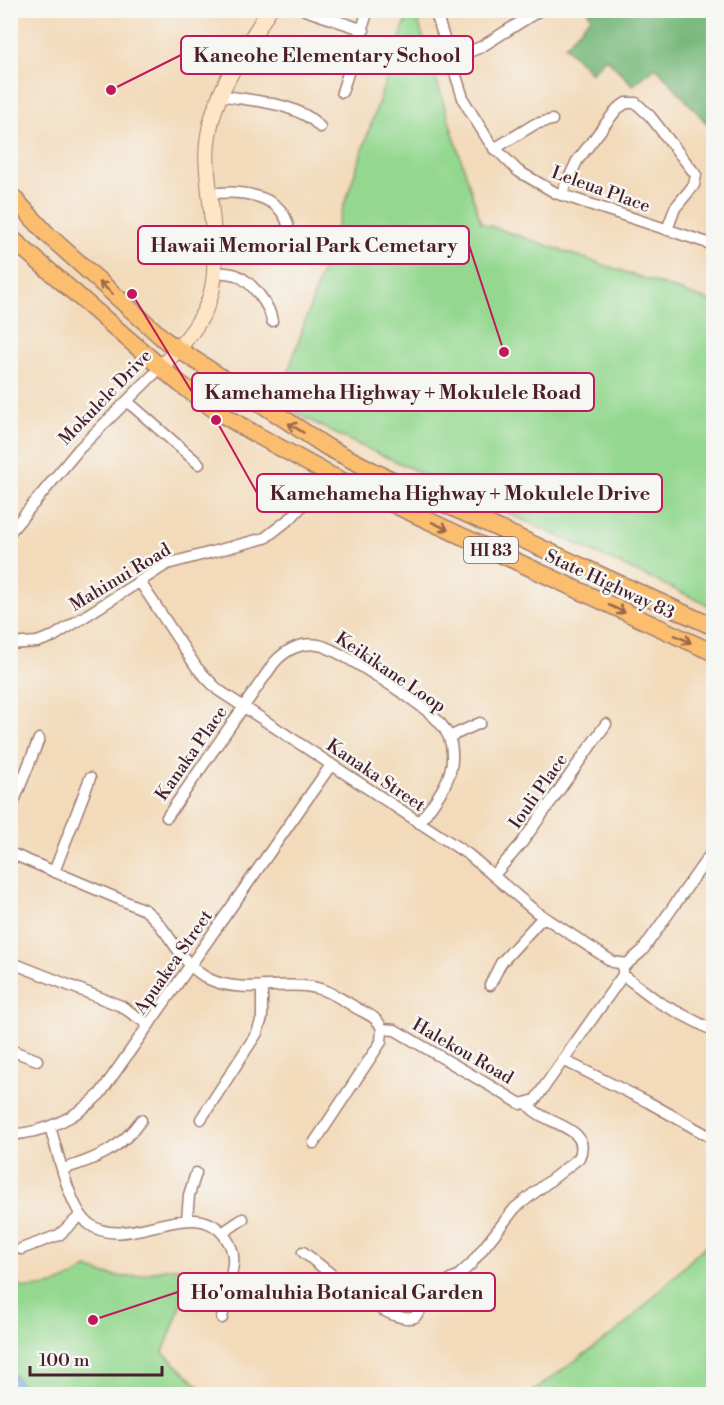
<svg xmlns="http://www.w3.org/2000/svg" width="724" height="1405" font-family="'Libre Bodoni',serif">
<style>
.green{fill:#94d890;stroke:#6f7c5e;stroke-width:1.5}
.forest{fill:#77b87a;stroke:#606c52;stroke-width:1.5}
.water{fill:#79b0e8;stroke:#62688a;stroke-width:1.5}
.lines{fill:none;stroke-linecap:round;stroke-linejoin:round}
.street-casing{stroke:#9e7c72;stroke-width:13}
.secondary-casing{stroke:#9e7c72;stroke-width:17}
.primary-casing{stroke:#9e7c72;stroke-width:19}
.street{stroke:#fff;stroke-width:10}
.secondary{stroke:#fde5c5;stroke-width:15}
.primary{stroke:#fbbd6e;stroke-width:16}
.oneway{stroke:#9a6649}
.labels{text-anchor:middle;stroke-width:5;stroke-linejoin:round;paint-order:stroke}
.shield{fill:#f6f6f2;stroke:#7e6067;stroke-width:1.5}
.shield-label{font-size:16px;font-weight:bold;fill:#4a1f2b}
.street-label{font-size:18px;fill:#4a1f2b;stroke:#f6f6f2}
.leader{fill:none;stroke:#c2185b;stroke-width:2}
.callout-dot{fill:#c2185b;stroke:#f6f6f2;stroke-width:2}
.callout{fill:#f6f6f2;stroke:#c2185b;stroke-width:2}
.callout-label{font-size:20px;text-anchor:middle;font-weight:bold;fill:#4a1f2b}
</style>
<rect width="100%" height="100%" fill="#f6f6f2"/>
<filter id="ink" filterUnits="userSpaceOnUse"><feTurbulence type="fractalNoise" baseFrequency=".0167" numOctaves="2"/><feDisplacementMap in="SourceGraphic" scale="12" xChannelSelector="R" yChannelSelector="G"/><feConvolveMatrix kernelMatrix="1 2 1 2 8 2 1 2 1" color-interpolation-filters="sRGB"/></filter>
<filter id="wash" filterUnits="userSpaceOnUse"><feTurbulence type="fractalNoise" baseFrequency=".008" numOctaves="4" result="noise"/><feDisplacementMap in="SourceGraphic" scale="24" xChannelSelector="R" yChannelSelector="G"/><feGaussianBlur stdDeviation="1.35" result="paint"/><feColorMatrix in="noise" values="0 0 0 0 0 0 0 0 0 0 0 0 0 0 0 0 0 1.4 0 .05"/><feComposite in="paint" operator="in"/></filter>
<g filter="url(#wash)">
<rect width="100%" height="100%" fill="#f3daba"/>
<path class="green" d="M409,11h6l66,212 232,79v305l-375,-172 -60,-32z
M713,1238v156h-184l96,-69z
M87,1268c14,6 28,9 43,9 17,-1 42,-15 57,-6l4,9 -28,72 44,42h-196l-1,-108c29,5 54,0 77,-18z"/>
<path class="forest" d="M588,11h125v119l-57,-63 -23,18 -27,-27 -15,15 -26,-27 26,-29z"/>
<path class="water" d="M11,1372l18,22h-18z"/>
</g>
<g filter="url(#ink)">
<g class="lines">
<g class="street-casing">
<path id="street" d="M305,10l59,20
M435,10l29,91 26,42 28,28 38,22 158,52
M449,60l32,-13 59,-37
M342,92l26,-82
M220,95c30,6 79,7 100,32
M494,149l41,-25 17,-4
M209,194c27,-4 71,-1 79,31
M561,195l16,-34 40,-52 9,-6h10l14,13 46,59 -2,10 -19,23 -8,22
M216,272c7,1 14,1 20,3 15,6 34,30 36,46
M128,402l71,62
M10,532l69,-83 82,-82
M140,582l57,86 21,22 251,165 66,56 78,51 14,2 15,-13 72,-102
M10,644l27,-2 17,-6 113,-72 98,-26 27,-21 38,-42
M449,737l31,-14
M10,811l29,-72
M167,817l107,-154c11,-13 27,-21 44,-18 18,2 107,61 120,76 9,9 14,20 14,33 2,26 -19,49 -33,69
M10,853l135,57c26,20 34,55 66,70 32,14 68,1 101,7 17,3 31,13 46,22 10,5 20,9 24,20l13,1 126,74 14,-4 88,-125v-11
M54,872l36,-94
M494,875l27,-31 85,-120
M10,962l111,44 28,19
M623,975l37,28 54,28
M490,985l11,-22 42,-46
M10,1050l27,10
M563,1060l85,42 66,37
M201,1119l56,-86 5,-15v-32
M50,1127c8,25 19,81 39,97 39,30 106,-33 137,14 5,7 8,17 7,26 -2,18 -7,36 -11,54
M10,1135c36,-3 65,-16 90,-41l231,-329
M314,1143l67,-101 1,-13
M63,1169c33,-10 58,-20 78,-49
M187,1220l2,-25 7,-22
M222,1233l21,-14
M21,1249l38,-14 22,-20
M303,1252c22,16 86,75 112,65l21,-29 23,-13 12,-11 44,-56 64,-50c15,-33 -38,-33 -51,-54"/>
</g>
<g class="secondary-casing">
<path id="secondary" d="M161,367c63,-64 57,-86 49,-170 -2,-20 -5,-39 -2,-59 6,-47 37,-88 61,-128"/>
</g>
<g class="primary-casing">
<path id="primary" d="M10,194l38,41 118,106 161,106 50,26 337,154
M10,237l169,146 36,27 40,24 75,41 384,178"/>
</g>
<use href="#street" class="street"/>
<use href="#secondary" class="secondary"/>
<use href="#primary" class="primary"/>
</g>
<defs><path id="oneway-shaft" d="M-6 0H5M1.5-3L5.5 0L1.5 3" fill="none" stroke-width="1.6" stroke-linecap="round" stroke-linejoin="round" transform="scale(1.5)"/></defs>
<g class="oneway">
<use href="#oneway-shaft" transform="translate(106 288) rotate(-138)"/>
<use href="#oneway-shaft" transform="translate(296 428) rotate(-148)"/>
<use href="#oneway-shaft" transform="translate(440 526) rotate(25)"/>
<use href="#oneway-shaft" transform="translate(617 609) rotate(25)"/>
<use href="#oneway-shaft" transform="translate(683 639) rotate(25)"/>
</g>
</g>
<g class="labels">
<rect class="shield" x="464" y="537" width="54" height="26" rx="4.5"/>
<g class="shield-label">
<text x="491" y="556">HI 83</text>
</g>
<g class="street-label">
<text transform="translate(601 189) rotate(20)" y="6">Leleua Place</text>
<text transform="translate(105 397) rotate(-46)" y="6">Mokulele Drive</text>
<text transform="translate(120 577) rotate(-31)" y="6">Mahinui Road</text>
<text transform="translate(610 584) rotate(25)" y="6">State Highway 83</text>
<text transform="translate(391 672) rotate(34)" y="6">Keikikane Loop</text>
<text transform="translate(191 753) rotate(-55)" y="6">Kanaka Place</text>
<text transform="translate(376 775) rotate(34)" y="6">Kanaka Street</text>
<text transform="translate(538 791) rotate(-55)" y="6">Iouli Place</text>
<text transform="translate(173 962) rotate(-55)" y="6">Apuakea Street</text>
<text transform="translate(463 1051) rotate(30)" y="6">Halekou Road</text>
</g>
</g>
<path class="leader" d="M111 90L181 55M504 352L469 245M132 294L192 392M216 420L257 493M93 1320L178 1292"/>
<g class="callout-dot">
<circle cx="111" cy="90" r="6"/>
<circle cx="504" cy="352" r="6"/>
<circle cx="132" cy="294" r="6"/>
<circle cx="216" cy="420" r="6"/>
<circle cx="93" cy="1320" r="6"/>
</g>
<g class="callout">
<rect x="181" y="36" width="292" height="38" rx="6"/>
<rect x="138" y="226" width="331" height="38" rx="6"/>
<rect x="192" y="373" width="402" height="38" rx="6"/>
<rect x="257" y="474" width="405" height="38" rx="6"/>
<rect x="178" y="1273" width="317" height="38" rx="6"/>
</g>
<g class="callout-label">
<text x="327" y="62">Kaneohe Elementary School</text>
<text x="304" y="252">Hawaii Memorial Park Cemetary</text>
<text x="393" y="399">Kamehameha Highway + Mokulele Road</text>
<text x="460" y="500">Kamehameha Highway + Mokulele Drive</text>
<text x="337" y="1299">Ho'omaluhia Botanical Garden</text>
</g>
<rect width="724" height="1405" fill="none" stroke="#f6f6f2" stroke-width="36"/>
<path d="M30 1366v9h132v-9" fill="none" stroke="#4a1f2b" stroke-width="3"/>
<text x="39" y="1366" font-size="18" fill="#4a1f2b" stroke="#f6f6f2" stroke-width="4.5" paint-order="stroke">100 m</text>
</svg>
